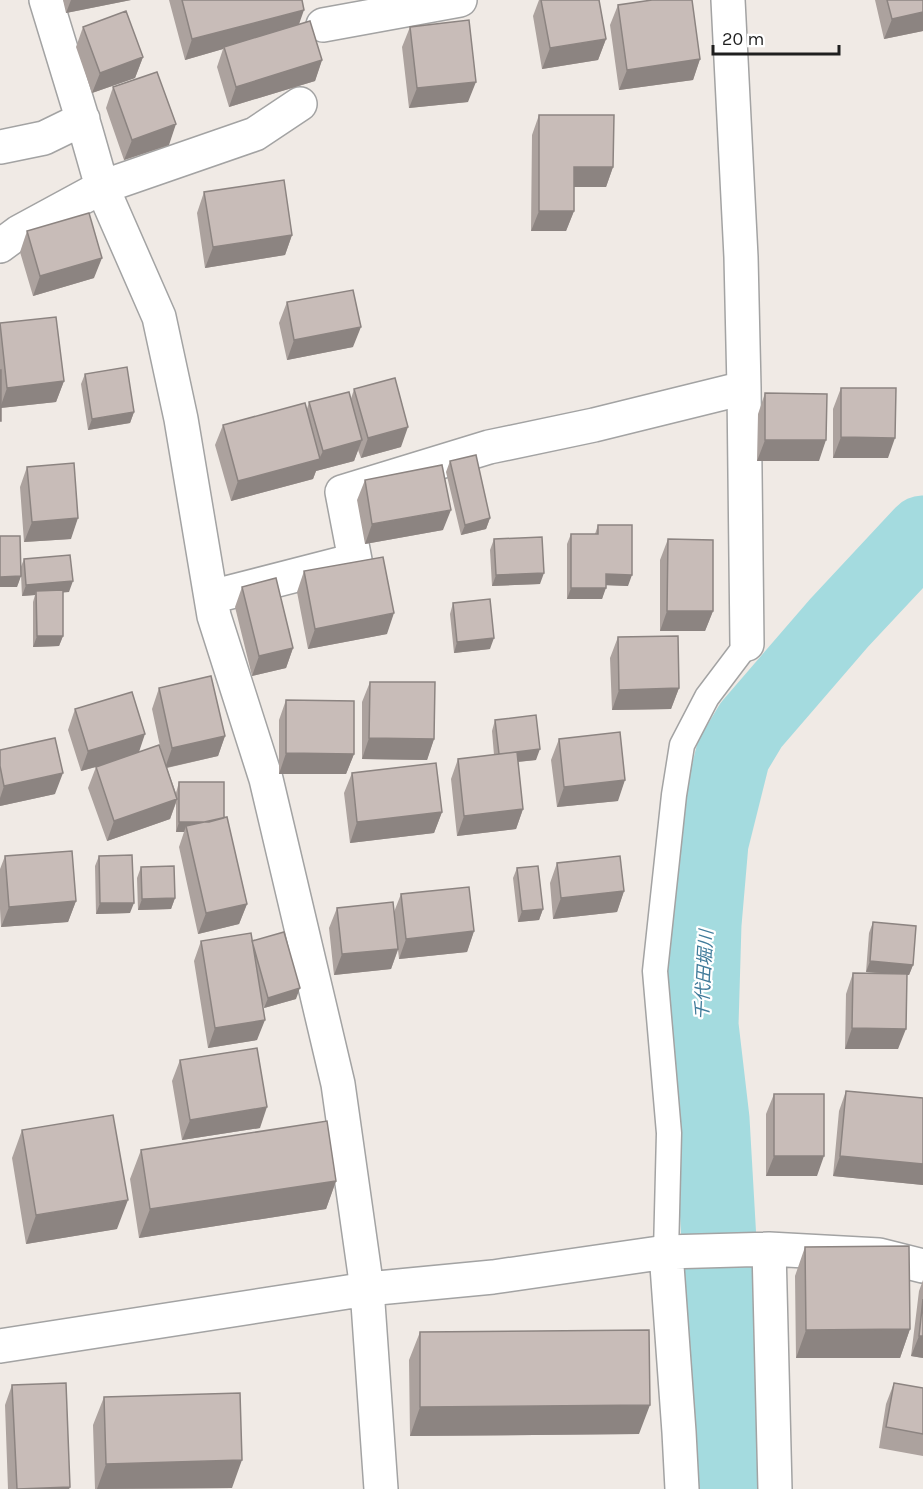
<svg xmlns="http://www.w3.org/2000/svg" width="923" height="1489" font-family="Karla,'Noto Sans JP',sans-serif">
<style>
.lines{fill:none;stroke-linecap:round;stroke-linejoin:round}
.river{stroke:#a4dbdf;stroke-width:75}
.service-casing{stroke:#a3a3a3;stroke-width:27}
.minor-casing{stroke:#a3a3a3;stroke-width:36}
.service{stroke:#fff;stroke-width:24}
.minor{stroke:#fff;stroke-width:33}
.wall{fill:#aca29e}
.shaded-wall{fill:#8c8481}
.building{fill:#c8bcb8;stroke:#8c8481;stroke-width:1.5}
.labels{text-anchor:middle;stroke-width:4.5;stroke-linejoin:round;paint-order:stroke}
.water-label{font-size:18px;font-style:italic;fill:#407b9a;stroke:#fff}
</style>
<rect width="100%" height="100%" fill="#f0eae5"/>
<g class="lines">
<path class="river" d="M735,1489l-10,-143 -13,-227 -11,-94 3,-101 7,-81 22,-88 18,-30 88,-102 84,-90"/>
<g class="service-casing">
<path id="service" d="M666,1252l3,-119 -14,-162 19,-176 8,-50 25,-48 40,-53"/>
</g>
<g class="minor-casing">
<path id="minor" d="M46,0l40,131 16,56 57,130 22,102 33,197 52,163 72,305 29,205 14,200
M728,0l13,257 3,131 3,256
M323,25l137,-25
M0,147l44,-9 39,-19
M0,246l19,-14 83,-45 153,-53 45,-30
M211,597l144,-37 -13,-68 147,-45 105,-22 150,-37
M769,1249l6,240
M666,1252l13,180 3,57
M0,1346l367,-57 126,-12 173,-25 103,-3 110,6 44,11"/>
</g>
<use href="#service" class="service"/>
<use href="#minor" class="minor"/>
</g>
<path class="wall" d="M63,0h68l-65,13z
M169,0h133l-3,24 23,36 -7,21 -86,26 -12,-40 6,-18 -38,11z
M539,0h60l7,39 -8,21 -56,9 -9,-53z
M875,0h48v31l-39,8z
M618,5l82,54 -7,21 -74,10 -9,-65z
M83,27l60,30 -8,21 -43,15 -16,-46z
M410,27l58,75 -59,6 -7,-61z
M113,87l56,58 -45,15 -18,-52z
M539,115l74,52 -7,20h-32v24l-8,20h-35l1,-96z
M204,192l88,43 -7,20 -80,13 -8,-55z
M27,231l67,47 -61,18 -13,-44z
M287,302l66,45 -66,13 -8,-37z
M0,323l64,58 -8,21 -55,6 -1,15z
M85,374l49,38 -4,11 -42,7 -7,-46z
M841,388l47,70h-55v-49z
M354,389l47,58 -40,11 -3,-8 -4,11 -38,10 -3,8 -82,22 -16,-56 8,-20 84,-16 2,-7 42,-3z
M765,393l54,68h-62l1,-47z
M450,461l40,57 -4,11 -25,6 -15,-63z
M27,467l44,72 -47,3 -4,-55z
M365,480l78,50 -78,14 -8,-44z
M598,525l30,61 -22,-1 -4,14h-35v-55l4,-10h24z
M494,539l46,45 -48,2 -2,-36z
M668,539l45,72 -8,20h-45v-71z
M24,559l45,33h-6v44l-4,10 -26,1v-45l2,-7 -13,1 -1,-21 -4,12 3,-18z
M304,571l83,63 -79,15 -11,-57z
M242,587l51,61 -7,20 -34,8 -17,-69z
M453,603l37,46 -36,4 -4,-39z
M618,637l61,51 -8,21 -59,1 -2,-52z
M370,682l64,57 -7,21 -65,-1v-57z
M159,688l66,48 -7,20 -51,12 9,25 3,-11 45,36 23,86 -8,20 -41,10 -19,-87 5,-15h-8v-29l-6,16 -63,22 -19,-53 8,-21 -15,4 -13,-41 7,-21 63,44 23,-2 -9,-42z
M286,700l68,54 -8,20h-67v-54z
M495,720l41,40 -18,2 5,47 -7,20 -59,7 -6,-57 7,-20 36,-4 -2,-24z
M559,739l59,62 -61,6 -6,-47z
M0,750l55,44 -55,12z
M352,773l90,39 -8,21 -84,10 -6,-50z
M5,856l71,45 -8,21 -67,5 -1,-18v-40z
M99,856l31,57 -34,1 -1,-48z
M557,863l67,28 -7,21 -64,7 -3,-36z
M141,867l34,31 -4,11 -33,1 -1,-32z
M517,868l26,41 -4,11 -21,2 -5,-44z
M401,894l73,37 -7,21 -68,7 -1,-9 -7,19 -57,6 -5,-47 8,-20 57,4z
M873,922l40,43 -4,10h-2l-9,74h-53l1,-55 7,-21 33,1 -20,-2 3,-39z
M201,941l51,1 44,57 -32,9 -3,-11 -4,43 -49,8 -14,-87z
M180,1060l80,68 -78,12 -10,-59z
M846,1091l77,7v87l-90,-9 6,-65z
M774,1094l43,82h-51v-62z
M22,1130l95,99 -91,15 -14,-86z
M141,1150l195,31 -10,28 -187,29 -9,-59z
M805,1247l105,82 -10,29h-104l-1,-82z
M923,1280v78l-12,-2 8,-65z
M420,1332l219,102 -229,2 -1,-76z
M894,1383l29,5v68l-44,-8 7,-44z
M12,1385l58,102 -1,2h-61l-3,-84z
M104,1397l128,91 -137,1 -2,-64z"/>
<path class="shaded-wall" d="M71,0h60l-65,13z
M304,10l-7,20 -73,17 -1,2 -38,11 7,-21z
M923,12v19l-39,8 8,-20z
M606,39l-8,21 -56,9 8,-21z
M143,57l-8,21 -43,15 8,-20z
M700,59l-7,21 -74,10 8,-20z
M322,60l-7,21 -86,26 7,-20z
M476,82l-8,20 -59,6 8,-20z
M176,124l-7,21 -45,15 8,-20z
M574,167h39l-7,20h-40z
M539,211h35l-8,20h-35z
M292,235l-7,20 -80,13 8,-21z
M102,258l-8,20 -61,18 7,-20z
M361,327l-8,20 -66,13 7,-20z
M64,381l-8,21 -56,6 7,-20z
M134,412l-4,11 -42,7 4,-11z
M408,427l-7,20 -40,11 7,-20z
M841,437l54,1 -7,20h-55z
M362,440l-8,21 -38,10 -3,8 -82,22 7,-20 81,-22 4,-8z
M765,440h61l-7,21h-62z
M451,510l-8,20 -78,14 7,-20z
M78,518l-7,21 -47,3 8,-20z
M490,518l-4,11 -25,6 4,-10z
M544,573l-4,11 -48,2 4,-11z
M606,574l26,1 -4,11 -26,-1z
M21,576l-4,11h-17v-10z
M73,581l-4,11 -32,3 -1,-4 -1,4 -13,1 4,-11z
M571,588h35l-4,11h-35z
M667,611h46l-8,20h-45z
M394,613l-7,21 -79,15 7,-20z
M37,636h26l-4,10 -26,1z
M494,638l-4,11 -36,4 3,-11z
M293,648l-7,20 -34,8 7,-20z
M679,688l-8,21 -59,1 7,-20z
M145,734l-7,21 -57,16 7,-20z
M225,736l-7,20 -53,12 7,-20z
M369,738l65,1 -7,21 -65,-1z
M540,749l-4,11 -41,4 4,-10z
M286,753l68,1 -8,20h-67z
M63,773l-8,21 -55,12v-8l4,-12z
M625,780l-7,21 -61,6 7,-20z
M177,799l-7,20 -63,22 7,-20z
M523,809l-7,20 -59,7 7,-20z
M442,812l-8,21 -84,10 7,-21z
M179,822h45l-38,4 -2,6h-8z
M624,891l-7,21 -64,7 8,-21z
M175,898l-4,11 -33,1 4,-11z
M76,901l-8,21 -67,5 8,-20z
M100,903h34l-4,10 -34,1z
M247,904l-8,20 -41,10 8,-21z
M543,909l-4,11 -21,2 4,-11z
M474,931l-7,21 -68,7 7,-20z
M398,949l-7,20 -57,6 8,-21z
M870,961l43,4 -4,10 -43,-3z
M300,988l-4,11 -32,9 4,-10z
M265,1020l-8,20 -49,8 7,-20z
M852,1028l54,1 -8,20h-53z
M267,1107l-7,21 -78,12 8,-20z
M774,1156h50l-7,20h-51z
M840,1156l83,8v21l-90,-9z
M336,1181l-10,28 -187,29 11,-29z
M128,1200l-11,29 -91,15 10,-29z
M910,1329l-10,29h-104l10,-28z
M919,1336h4v22l-12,-2z
M650,1405l-11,29 -229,2 10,-29z
M242,1460l-10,28 -135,1 9,-25z
M70,1487l-1,2h-52z"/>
<path class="building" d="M182,0h120l2,10 -112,29z
M541,0h58l7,39 -56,9z
M652,0h40l8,59 -73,11 -9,-65z
M887,0h36v12l-31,7z
M126,11l17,46 -43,16 -17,-46z
M469,20l7,62 -59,6 -7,-61z
M310,21l12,39 -86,27 -12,-40z
M157,72l19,52 -44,16 -19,-53z
M539,115h75l-1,52h-39v44h-35z
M284,180l8,55 -79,12 -9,-55z
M89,213l13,45 -62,18 -13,-45z
M353,290l8,37 -67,13 -7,-38z
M56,317l8,64 -57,7 -7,-65z
M127,367l7,45 -42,7 -7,-45z
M0,370h1v51h-1z
M395,378l13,49 -40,11 -14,-49z
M841,388h55l-1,50 -54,-1z
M349,392l13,48 -39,11 -14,-49z
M765,393l62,1 -1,46h-61z
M305,403l15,56 -82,22 -15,-56z
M476,455l14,63 -25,7 -15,-64z
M74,463l4,55 -46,4 -5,-55z
M442,465l9,45 -79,14 -7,-44z
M598,525h34v50l-26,-1v14h-35v-54h27z
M0,536h20l1,40 -21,1z
M542,537l2,36 -48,2 -2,-36z
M668,539l45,1v71h-46z
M70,555l3,26 -47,4 -2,-26z
M383,557l11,56 -79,16 -11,-58z
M276,578l17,70 -34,8 -17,-69z
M63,590v46h-26l-1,-45z
M490,599l4,39 -37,4 -4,-39z
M678,636l1,52 -60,2 -1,-53z
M211,676l14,60 -53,12 -13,-60z
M370,682h65l-1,57 -65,-1z
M132,692l13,42 -57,17 -13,-42z
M286,700l68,1v53l-68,-1z
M536,715l4,34 -41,5 -4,-34z
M620,732l5,48 -61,7 -5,-48z
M55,738l8,35 -59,13 -4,-20v-16z
M159,745l18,54 -63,22 -18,-54z
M517,752l6,57 -59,7 -6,-57z
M436,763l6,49 -85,10 -5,-49z
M179,782h45v36l-15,4h-30z
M227,817l20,87 -41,9 -20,-87z
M72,851l4,50 -67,6 -4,-51z
M132,855l2,48h-34l-1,-47z
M620,856l4,35 -63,7 -4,-35z
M174,866l1,32 -33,1 -1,-32z
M538,866l5,43 -21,2 -5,-43z
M469,887l5,44 -68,8 -5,-45z
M393,902l5,47 -56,5 -5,-46z
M873,922l43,4 -3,39 -43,-4z
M284,932l16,56 -32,10 -16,-57z
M251,933l14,87 -50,8 -14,-87z
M853,973l54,1 -1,55 -54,-1z
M257,1048l10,59 -77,13 -10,-60z
M846,1091l77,7v66l-83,-8z
M774,1094h50v62h-50z
M113,1115l15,85 -92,15 -14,-85z
M327,1121l9,60 -186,28 -9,-59z
M909,1246l1,83 -104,1 -1,-83z
M923,1299v37h-4z
M649,1330l1,75 -230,2v-75z
M66,1383l4,104 -53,2 -5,-104z
M894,1383l29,5v46l-37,-7z
M240,1393l2,67 -136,4 -2,-67z"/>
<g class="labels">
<g class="water-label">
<text transform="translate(704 975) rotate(-87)" y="6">千代田堀川</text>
</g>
</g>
<path d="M713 45v9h126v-9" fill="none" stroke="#1f1f1f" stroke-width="3"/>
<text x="722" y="45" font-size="18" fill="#1f1f1f" stroke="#ffffff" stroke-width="4.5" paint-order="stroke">20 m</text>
</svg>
